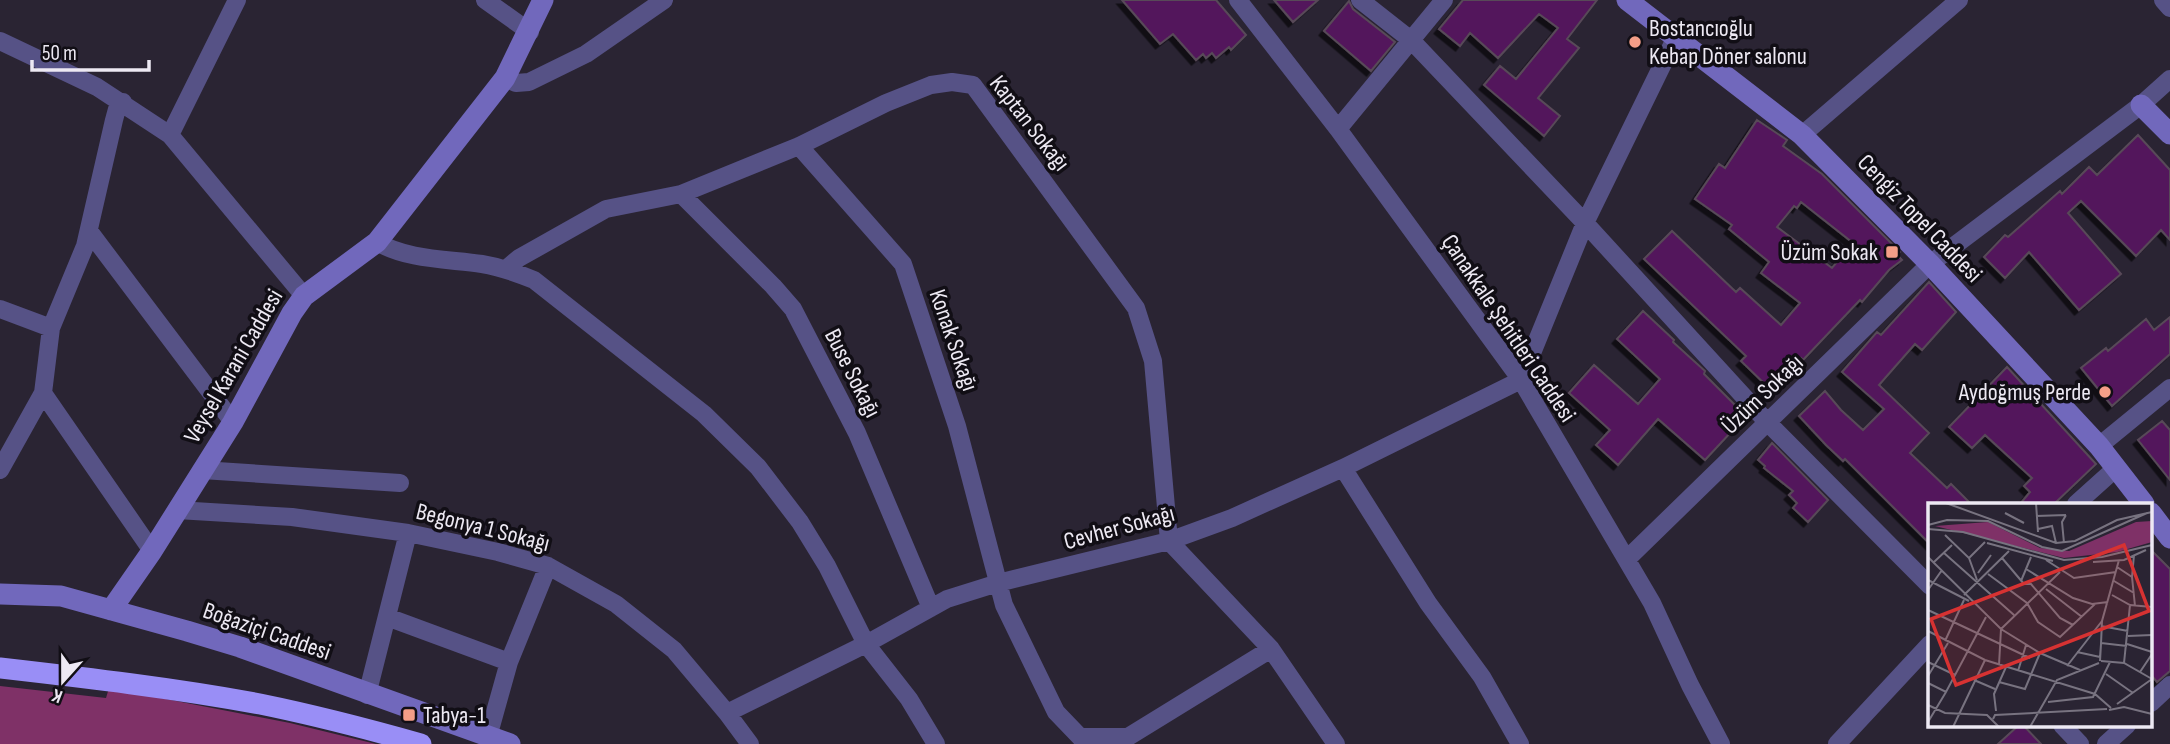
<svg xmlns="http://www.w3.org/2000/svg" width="2170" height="744" font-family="'Sofia Sans Condensed',sans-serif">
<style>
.forest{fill:#7f3167}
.building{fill:#53175b;stroke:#584a59;stroke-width:2;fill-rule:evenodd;filter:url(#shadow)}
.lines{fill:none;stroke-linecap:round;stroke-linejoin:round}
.street{stroke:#565286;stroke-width:18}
.secondary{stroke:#7168bc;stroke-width:21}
.highway{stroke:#998ef6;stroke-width:21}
.poi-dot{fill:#f49e88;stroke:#110e15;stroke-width:2.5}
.labels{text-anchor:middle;stroke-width:7;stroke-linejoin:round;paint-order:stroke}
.poi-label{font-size:24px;fill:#ede9f3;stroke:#110e15;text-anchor:start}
.street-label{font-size:24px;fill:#ede9f3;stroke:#110e15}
.inset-road{fill:none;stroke:#787380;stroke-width:2}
.view{fill:#d73232;fill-opacity:0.15;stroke:#d73232;stroke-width:3.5}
.inset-edge{fill:none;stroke:#ede9f3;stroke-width:3.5}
</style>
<defs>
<filter id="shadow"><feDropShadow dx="-4.5" dy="4.5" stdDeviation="0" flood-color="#0009"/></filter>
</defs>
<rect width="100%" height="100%" fill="#2a2433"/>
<path class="forest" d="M0,686l106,12 3,-10 181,35 86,21h-376z"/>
<path class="building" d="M1122,0h94l30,35 -15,15 -2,-3 -13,11 -4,-5 -6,5 -3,-4 -7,6 -23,-26 -13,10z
M1274,0h44l-25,22z
M1463,0h134l-30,39 12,9 -41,50 22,18 -16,20 -60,-51 16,-19 16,13 42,-51 -19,-14 -41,44 -28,-25 -10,13 -21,-17z
M1349,1l4,8 42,33 -24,29 -47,-40z
M1757,120l30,20 -4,6 39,28 78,78 -3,3 5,5 -13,10 -27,32 -2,-2 -57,60 -2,-2 -30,32 -30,-29 5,-5 -102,-97 28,-28 64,61 4,-4 41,37 19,-22 -39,-30 8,-11 -40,-33 3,-4 -37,-26 24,-35 6,4zM1801,202l52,41 -21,25 -55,-41 17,-21 3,2z
M2138,135l32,35v70l-9,-10 -25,26 -55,-55 -13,12 53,61 -42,36 -50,-58 -24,26 -21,-21 21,-22 3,2 52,-46 2,3 27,-27 8,8z
M1929,282l27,30 -34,38 -7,-6 -36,41 50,48 -19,20 37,35 4,-4 20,20h-41v40l-85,-85 -2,2 -17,-16 -27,-29 26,-25 16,19 22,20 21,-21 -42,-37 35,-40 4,3z
M1643,311l31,29 -1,2 32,29 -1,3 42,42 -41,44 -47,-41 -40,46 -22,-20 14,-15 -41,-37 25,-28 44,39 22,-25 -43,-40z
M2170,317v37l-58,52 -31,-38 25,-20 2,3 38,-32 8,11z
M2007,367l89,97 -42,40h-34l10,-12 -6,-6 8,-8 -47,-43 -13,13 -23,-21z
M2162,421l8,9v50l-32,-40z
M1772,443l56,57 -20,22 -15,-14 4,-5 -8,-8 4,-4 -29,-23 1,-2 -7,-6z
M2151,550l19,19v102l-13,11 -6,-7z
M2019,725h4l18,19h-43z"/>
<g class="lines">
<path class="street" d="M485,0l45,32
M1238,0l100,129 183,251 131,223 38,82 31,59
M1360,0l51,40 174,183 183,200 162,163
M2163,0l7,8
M0,41l97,46 73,48 134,161
M505,78l11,5 13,-1 57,-28 78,-54
M123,102l-6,7 -3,11 -29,126 -34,82 -8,65 109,158
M1338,129l106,-129
M170,135l67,-135
M1802,135l157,-135
M799,146l104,118 54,162 47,179 52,107 24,25h48
M681,194l92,92 20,23 64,124 74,175
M89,231l144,191
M377,242c30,18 71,17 105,22 18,3 35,9 52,16l170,134 54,53 42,55 27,44 39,78 43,55 27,45
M506,269l13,-11 87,-49 75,-15 118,-48 87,-43 45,-18 21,-3 21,3 163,223 17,53 16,180 102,108 65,95
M0,309l51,19
M1521,380l64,-157 90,-184
M2099,446l71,-58
M1343,468l85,135 54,74 38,67
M0,470l43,-77
M202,470l198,13
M2076,504l40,-36
M177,510l115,7 116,16 90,19 50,14 68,38 58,46 53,63 23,31
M1627,559l303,-295 211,-159 29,-26
M387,617l122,45
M367,695l41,-162
M2151,703l19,-18
M727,713l139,-69 81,-45 51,-16 171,-42 63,-23 111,-50 178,-88
M2062,725l18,19
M488,737l21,-75 39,-96
M1128,737l143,-88
M1837,744l93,-100
M2106,744l21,-19"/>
<path class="secondary" d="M1627,0l175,135 128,129 169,182 45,58
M2141,105l29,29
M2151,513l19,25
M0,594l61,2 126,35 53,16 270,97
M111,610l41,-59 81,-129 59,-109 12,-17 73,-54 128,-164 38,-78"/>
<path class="highway" d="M0,668c87,10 174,20 260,36 54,11 108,25 161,40"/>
</g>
<g class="poi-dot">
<circle cx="1635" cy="42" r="7"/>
<rect x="1885" y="245" width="14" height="14" rx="3.5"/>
<circle cx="2105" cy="392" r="7"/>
<rect x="402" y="708" width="14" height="14" rx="3.5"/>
</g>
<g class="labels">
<g class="poi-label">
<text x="1649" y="36">Bostancıoğlu<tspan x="1649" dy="28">Kebap Döner salonu</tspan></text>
<text x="1878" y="260" text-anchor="end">Üzüm Sokak</text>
<text x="2091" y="400" text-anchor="end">Aydoğmuş Perde</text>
<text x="423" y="723">Tabya-1</text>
</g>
<g class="street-label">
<text transform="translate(1030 123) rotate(52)" y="8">Kaptan Sokağı</text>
<text transform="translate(1920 218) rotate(46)" y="8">Cengiz Topel Caddesi</text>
<text transform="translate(1509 328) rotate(56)" y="8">Çanakkale Şehitleri Caddesi</text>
<text transform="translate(954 340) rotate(71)" y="8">Konak Sokağı</text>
<text transform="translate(233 366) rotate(-60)" y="8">Veysel Karani Caddesi</text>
<text transform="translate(853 373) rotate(63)" y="8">Buse Sokağı</text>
<text transform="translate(1762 394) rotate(-44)" y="8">Üzüm Sokağı</text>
<text transform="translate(483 527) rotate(14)" y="8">Begonya 1 Sokağı</text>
<text transform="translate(1119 527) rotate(-15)" y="8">Cevher Sokağı</text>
<text transform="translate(267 631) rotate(19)" y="8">Boğaziçi Caddesi</text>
</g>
</g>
<g transform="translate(1928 503)">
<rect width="224" height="224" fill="#2a2433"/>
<path d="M224,18v21l-35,10 -53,6 -129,-32 53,-4 52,26 29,3 67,-29z" fill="#7f3167"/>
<path class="inset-road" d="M18,0l110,40 19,-2 42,-21 35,-8M108,0l2,29M77,10l19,10M108,13l30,-1M0,22l19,-5 41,1 54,26 20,4 85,-38M0,26l35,3 101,28 38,-3 50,-12M110,26l14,-3 4,17M17,32l24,23 8,22M59,40l66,18M136,40l-2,-21 4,-7M16,50l70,62M0,54l73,72 39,24 40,17M41,55l16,-16M74,55l22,26M118,57l28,18 42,-6M6,59l18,-17M165,59l31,-2 22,-10M189,64l15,10 3,29M98,66l47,29 19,6 16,-2M50,70l13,-18M60,71l39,29 11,19 22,15 35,-33M204,74l2,-22M0,77l41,21M93,78l10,-24M186,78l20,12M96,81h7l29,34 13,7M118,86l36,28M0,87l14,-20M36,92l45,-44M184,92l18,10 22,2M0,107l102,48M173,123l27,5M73,126l59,-57M0,128l57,29 110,34 16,14M200,133l24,-1M17,138l19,-41M173,140l26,3M173,141l1,-23 17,-61M199,141l25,8M149,149l23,5M172,154l1,-13 -1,17M173,158l23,2 28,16M0,159l27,13M196,160l6,-58M71,162l2,-36M139,163l35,-45M90,168l8,-26M212,169l12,-18M178,171l27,19M0,173l20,-33M46,177l21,9M71,179l26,7 15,-36M0,180l18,9 40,-75M120,199l45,-5 17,-35M189,201l35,-25M0,202l17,8 42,2 12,12M181,207l15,-3 28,7M68,208l-2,-17 12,-27M65,216l2,-4 112,-6M0,219l18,-30M25,224l32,-67M102,224l27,-47 42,-17"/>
<path class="view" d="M196,42l25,66 -193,74 -25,-66z"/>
<rect width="224" height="224" class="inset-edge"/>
</g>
<g transform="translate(63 681) rotate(201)" stroke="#110e15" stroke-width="5" paint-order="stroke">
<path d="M0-5L12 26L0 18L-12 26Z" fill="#ede9f3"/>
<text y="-10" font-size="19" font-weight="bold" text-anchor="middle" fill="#ede9f3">K</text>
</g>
<path d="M32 60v10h117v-10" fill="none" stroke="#ede9f3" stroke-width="3.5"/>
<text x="42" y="60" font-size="21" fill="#ede9f3" stroke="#110e15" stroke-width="5" paint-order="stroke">50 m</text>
</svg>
